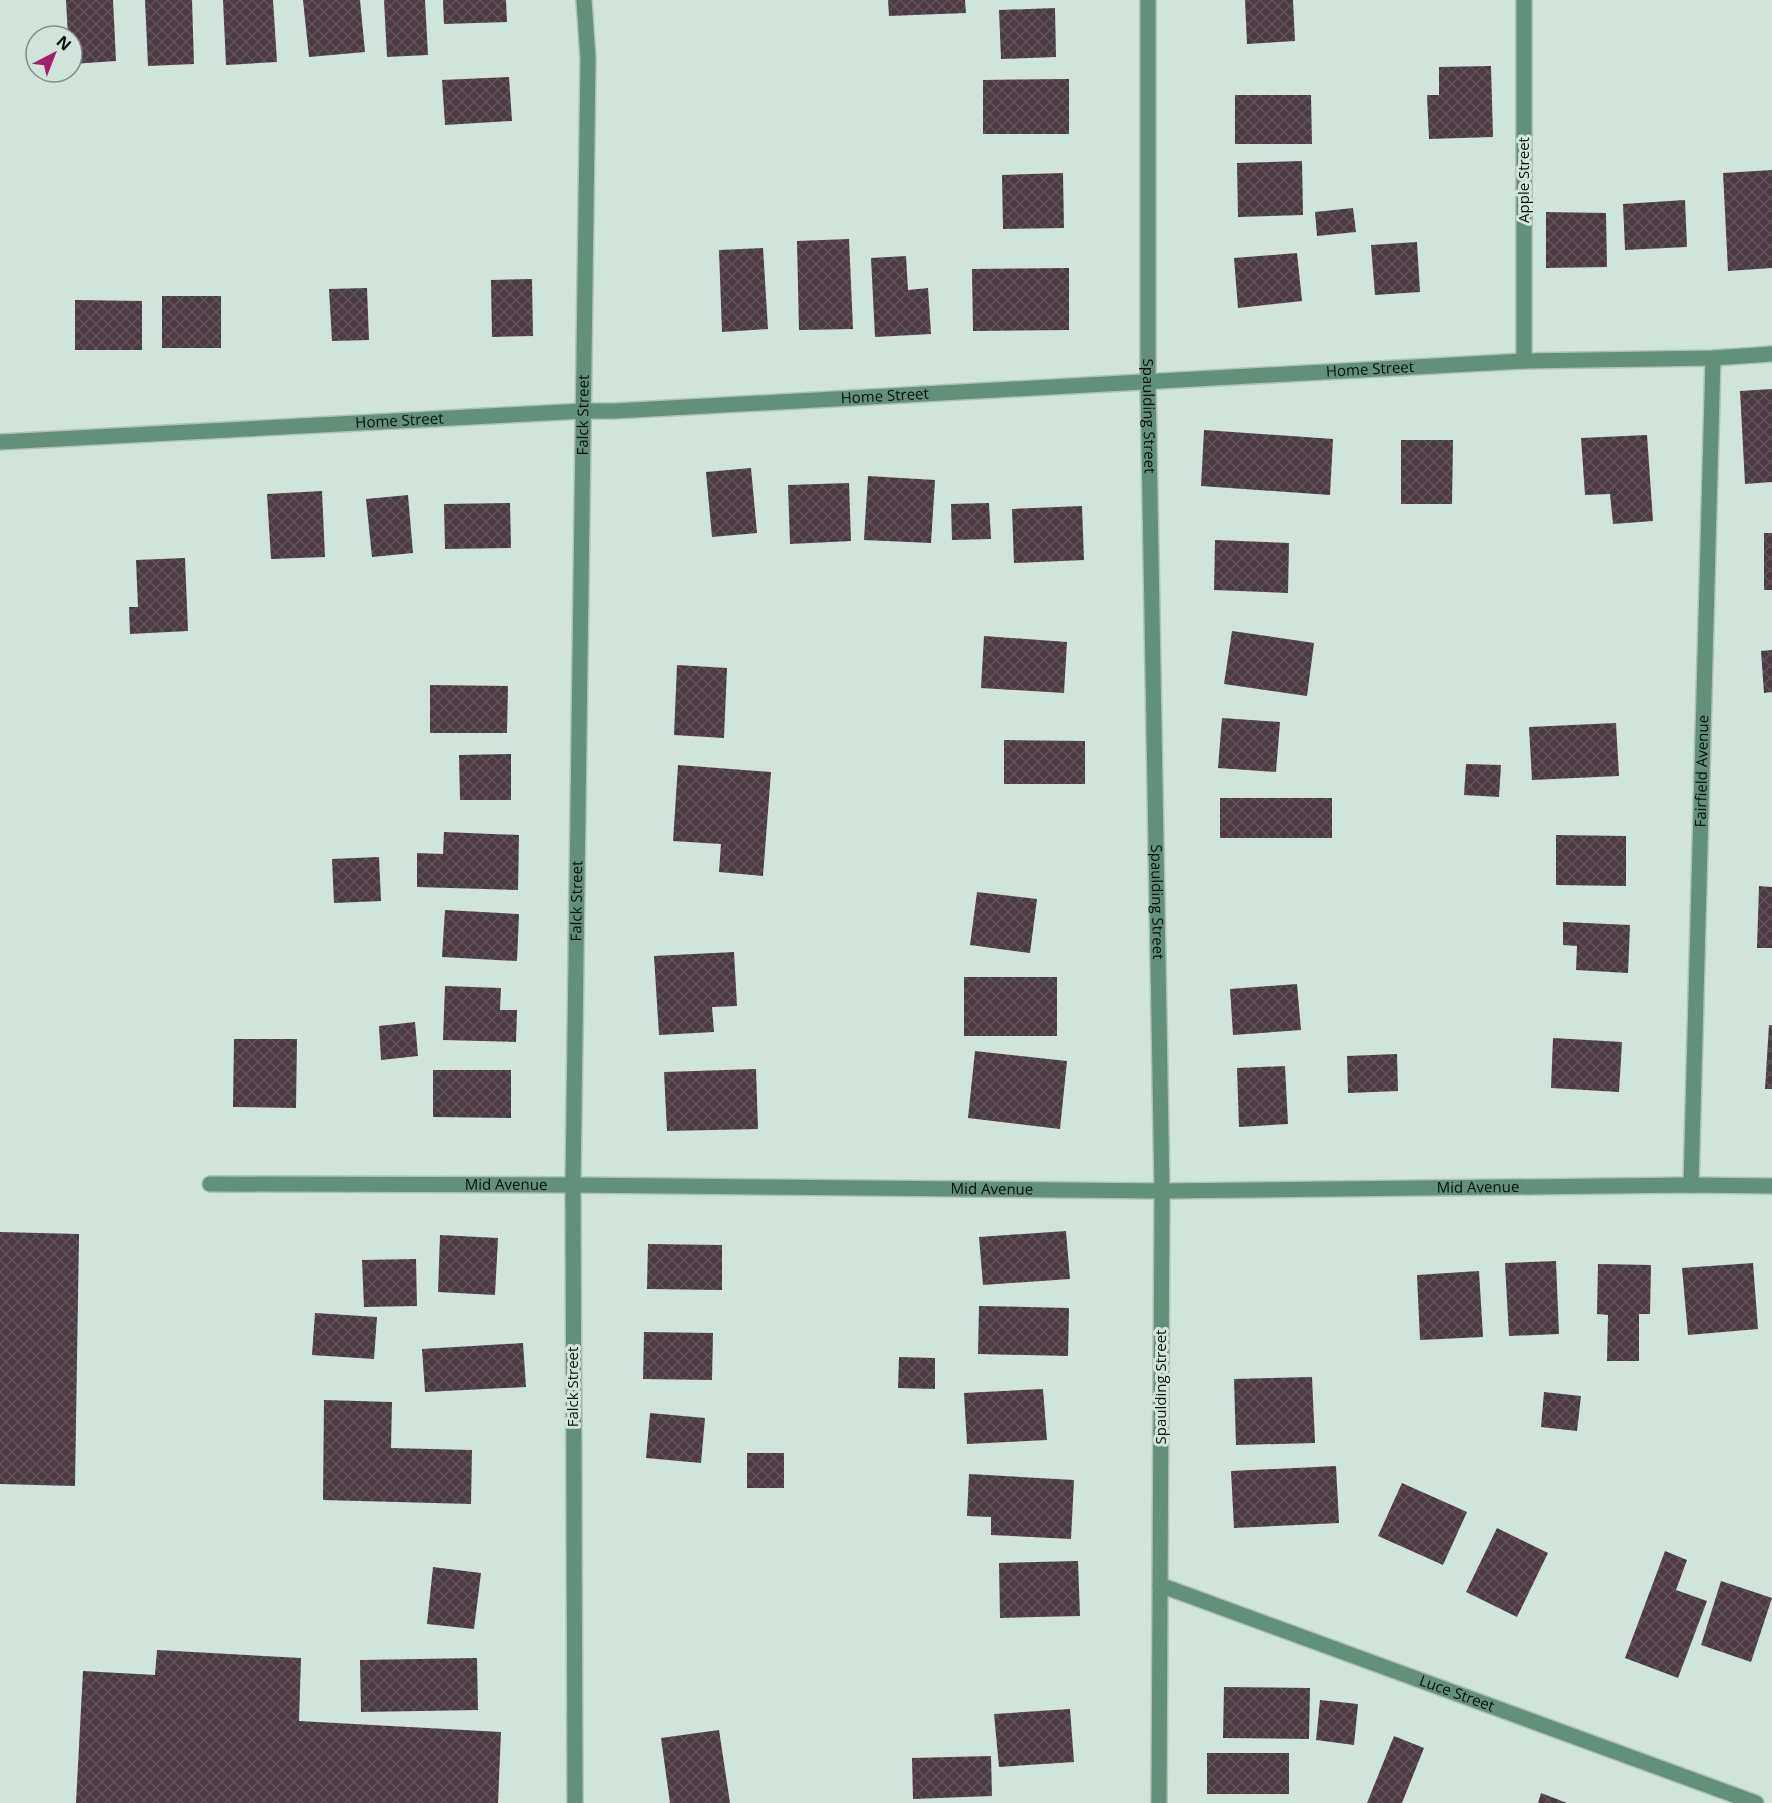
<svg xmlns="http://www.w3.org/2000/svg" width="1772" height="1803" font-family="'Open Sans',sans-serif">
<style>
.building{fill:url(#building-cross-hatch)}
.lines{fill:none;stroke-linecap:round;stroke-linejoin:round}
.service-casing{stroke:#afc2b9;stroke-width:18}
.minor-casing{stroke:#afc2b9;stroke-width:18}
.service{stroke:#63907b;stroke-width:15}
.minor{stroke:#63907b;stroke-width:15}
.labels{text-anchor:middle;stroke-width:6;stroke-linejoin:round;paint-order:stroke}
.street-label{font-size:15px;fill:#070e0a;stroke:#cfe4da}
</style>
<defs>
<pattern id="building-cross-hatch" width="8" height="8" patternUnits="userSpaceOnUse" patternTransform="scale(1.5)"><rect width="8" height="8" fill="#4c3b42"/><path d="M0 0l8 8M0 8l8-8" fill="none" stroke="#615459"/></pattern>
</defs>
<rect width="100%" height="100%" fill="#cfe4da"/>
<path class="building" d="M66,0h47l3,61 -44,3v-28h-4z
M145,0h47l2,64 -46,2z
M223,0h50l4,62 -51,3z
M303,0h57l5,52 -56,5z
M384,0h41l3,55 -41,2z
M443,0h63l1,22 -63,2z
M888,0h77l1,13 -77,3z
M1245,0h48l2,41 -48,3z
M1055,8l1,49 -55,2 -2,-49z
M1491,66l2,71 -64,2 -2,-44h12v-28z
M509,77l3,44 -67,4 -3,-45z
M1069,79v55h-86v-54z
M1235,95h76l1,49h-77z
M1302,161l1,54 -65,2 -1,-54z
M1772,170v98l-44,3 -5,-98z
M1063,173l1,55 -61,1 -1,-54z
M1685,200l2,47 -62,3 -2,-46z
M1353,208l3,24 -39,4 -2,-24z
M1546,212l60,1 1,54 -61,1z
M849,239l4,90 -54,1 -2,-89z
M1417,242l3,50 -45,3 -4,-50z
M763,248l5,81 -46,3 -3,-82z
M1297,253l5,48 -64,7 -4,-50z
M906,256l2,34 20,-2 3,46 -56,3 -4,-79z
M1069,268v62l-96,1 -1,-62z
M532,279l1,57 -41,1 -1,-57z
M367,288l2,52 -37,1 -3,-52z
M162,296h59v52h-59z
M75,300l67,1v49h-67z
M1772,389v93l-27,2 -5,-93z
M1204,430l129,9 -3,56 -129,-9z
M1647,435l6,86 -40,3 -3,-30 -25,1 -4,-57z
M1401,440h52l-1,64h-51z
M751,468l6,65 -45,4 -6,-65z
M868,476l67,4 -4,63 -67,-3z
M849,483l2,58 -61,3 -2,-59z
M322,491l3,66 -54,2 -4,-65z
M408,495l5,58 -41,4 -6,-58z
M510,503l1,45 -66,1 -1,-45z
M989,503l2,36 -39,1 -1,-36z
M1082,506l2,54 -70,3 -2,-54z
M1764,533h8v57h-8z
M1215,540l74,3 -1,50 -74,-3z
M185,558l3,73 -58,3 -1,-27h9l-2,-47z
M1232,631l82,12 -7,53 -83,-12z
M984,636l83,6 -3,51 -83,-5z
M1772,650v42l-8,1 -3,-42z
M677,665l50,3 -3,70 -50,-3z
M430,685l78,1 -1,47h-77z
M1222,718l58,4 -4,50 -58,-4z
M1616,723l3,53 -87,4 -3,-53z
M1004,740l81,1v43h-81z
M511,754v46h-51l-1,-45z
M1466,764l35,1 -2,32 -35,-2z
M678,765l93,7 -8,104 -44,-4 2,-28 -48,-3z
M1220,798h112v40h-112z
M444,832l75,3 -1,55 -101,-3v-34l26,1z
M1556,835l70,1v50l-70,-1z
M379,857l2,44 -47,2 -2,-44z
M1759,886l13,1v61h-15z
M977,892l60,7 -7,54 -60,-8z
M445,910l74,4 -2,47 -75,-4z
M1563,922l67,3 -2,48 -52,-3 1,-24 -14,-1z
M734,952l3,54 -25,1 2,25 -55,3 -5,-79z
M964,977h93v59h-93z
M1297,984l4,46 -68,5 -3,-46z
M445,986l56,2 -1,22h17l-1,32 -73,-2z
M415,1022l3,34 -37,4 -2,-34z
M1769,1025h3v64h-7z
M1553,1038l69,4 -3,50 -68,-4z
M234,1039h63l-1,69 -63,-1z
M975,1051l92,10 -7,68 -92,-11z
M1397,1054l1,37 -50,2 -1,-37z
M1285,1066l3,58 -49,3 -2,-59z
M756,1069l2,60 -91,2 -3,-59z
M433,1070h78v48l-78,-1z
M1066,1231l4,48 -87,6 -4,-48z
M0,1232l79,2 -4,252 -75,-2z
M440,1235l58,3 -3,57 -57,-3z
M648,1244l74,1v45l-75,-1z
M416,1259l1,47 -53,1 -2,-47z
M1556,1261l3,73 -50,2 -4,-73z
M1753,1263l5,66 -70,6 -6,-67z
M1598,1264l53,1 -1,49h-11v47h-32l1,-46 -11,-1z
M1479,1271l4,66 -63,3 -3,-65z
M979,1306l90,2 -1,48 -90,-2z
M315,1313l62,4 -3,42 -62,-4z
M644,1332l69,1 -1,47 -69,-1z
M523,1343l3,44 -101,5 -3,-43z
M899,1357l36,1v31l-37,-1z
M1312,1377l3,66 -79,2 -2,-66z
M1043,1389l4,51 -80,4 -3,-51z
M1544,1392l37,4 -4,35 -36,-4z
M324,1400l68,2 -1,46 81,2 -1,54 -148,-4z
M650,1413l55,5 -4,45 -55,-5z
M747,1453h37v35h-37z
M1336,1466l3,57 -105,5 -3,-57z
M969,1474l105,6 -3,59 -80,-4v-18l-24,-1z
M1402,1483l65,29 -24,53 -65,-29z
M1497,1528l51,25 -31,64 -51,-25z
M1665,1551l22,9 -11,30 31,11 -29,77 -53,-20z
M1078,1561l2,55 -80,2 -1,-55z
M433,1567l48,6 -7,56 -47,-5z
M1721,1581l51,17 -21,64 -50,-17z
M157,1650l144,8 -2,63 202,11 -3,71h-422l7,-132 72,4z
M477,1658l1,52 -117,2 -1,-52z
M1224,1687l86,1 -1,51 -86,-1z
M1320,1700l38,4 -4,41 -38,-5z
M1070,1709l4,53 -75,5 -5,-53z
M719,1730l11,73h-60l-9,-65z
M1394,1736l30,12 -22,55h-35z
M1207,1753h82v41h-82z
M991,1756l1,40 -79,3 -1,-41z
M1541,1793l26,10h-29z"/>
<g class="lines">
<g class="service-casing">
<path id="service" d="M1524,0v361"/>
</g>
<g class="minor-casing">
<g id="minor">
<path id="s1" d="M1148,0v383l14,808 -3,612"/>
<path id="s2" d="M0,442l583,-31h32l909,-50 189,-3 59,-4"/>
<path id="s3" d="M210,1184l363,1 589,6 529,-6 81,1"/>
<path id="s4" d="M1691,1185l22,-827"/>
<path id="s5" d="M1160,1585l596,218"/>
<path id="s6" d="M575,1803l-2,-618 15,-1126 -4,-59"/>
</g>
</g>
<use href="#service" class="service"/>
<use href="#minor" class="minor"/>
</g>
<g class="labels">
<g class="street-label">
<text transform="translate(1524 180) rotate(-90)" y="5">Apple Street</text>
<text dy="5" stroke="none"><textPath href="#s2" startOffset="1372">Home Street</textPath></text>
<text dy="5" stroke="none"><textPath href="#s2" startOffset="886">Home Street</textPath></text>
<text dy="5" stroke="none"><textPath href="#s6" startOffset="1388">Falck Street</textPath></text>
<text dy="5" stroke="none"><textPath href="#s1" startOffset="416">Spaulding Street</textPath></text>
<text dy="5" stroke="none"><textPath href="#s2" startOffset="400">Home Street</textPath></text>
<text dy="5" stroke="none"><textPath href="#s4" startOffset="414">Fairfield Avenue</textPath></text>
<text dy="5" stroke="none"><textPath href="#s6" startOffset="902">Falck Street</textPath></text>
<text dy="5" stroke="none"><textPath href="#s1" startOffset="902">Spaulding Street</textPath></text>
<text dy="5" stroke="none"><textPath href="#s3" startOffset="296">Mid Avenue</textPath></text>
<text dy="5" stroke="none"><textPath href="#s3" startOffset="1268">Mid Avenue</textPath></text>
<text dy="5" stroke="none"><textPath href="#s3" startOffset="782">Mid Avenue</textPath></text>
<text transform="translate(573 1387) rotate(-90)" y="5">Falck Street</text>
<text transform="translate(1161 1387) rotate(-90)" y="5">Spaulding Street</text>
<text dy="5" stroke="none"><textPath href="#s5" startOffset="316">Luce Street</textPath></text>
</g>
</g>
<g transform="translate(54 54) rotate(42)"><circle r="28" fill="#cfe4da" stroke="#7f8e87" stroke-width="1.5"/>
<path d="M0-4.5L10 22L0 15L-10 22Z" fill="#a51e68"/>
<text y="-9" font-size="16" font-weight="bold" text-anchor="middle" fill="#070e0a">N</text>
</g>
</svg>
